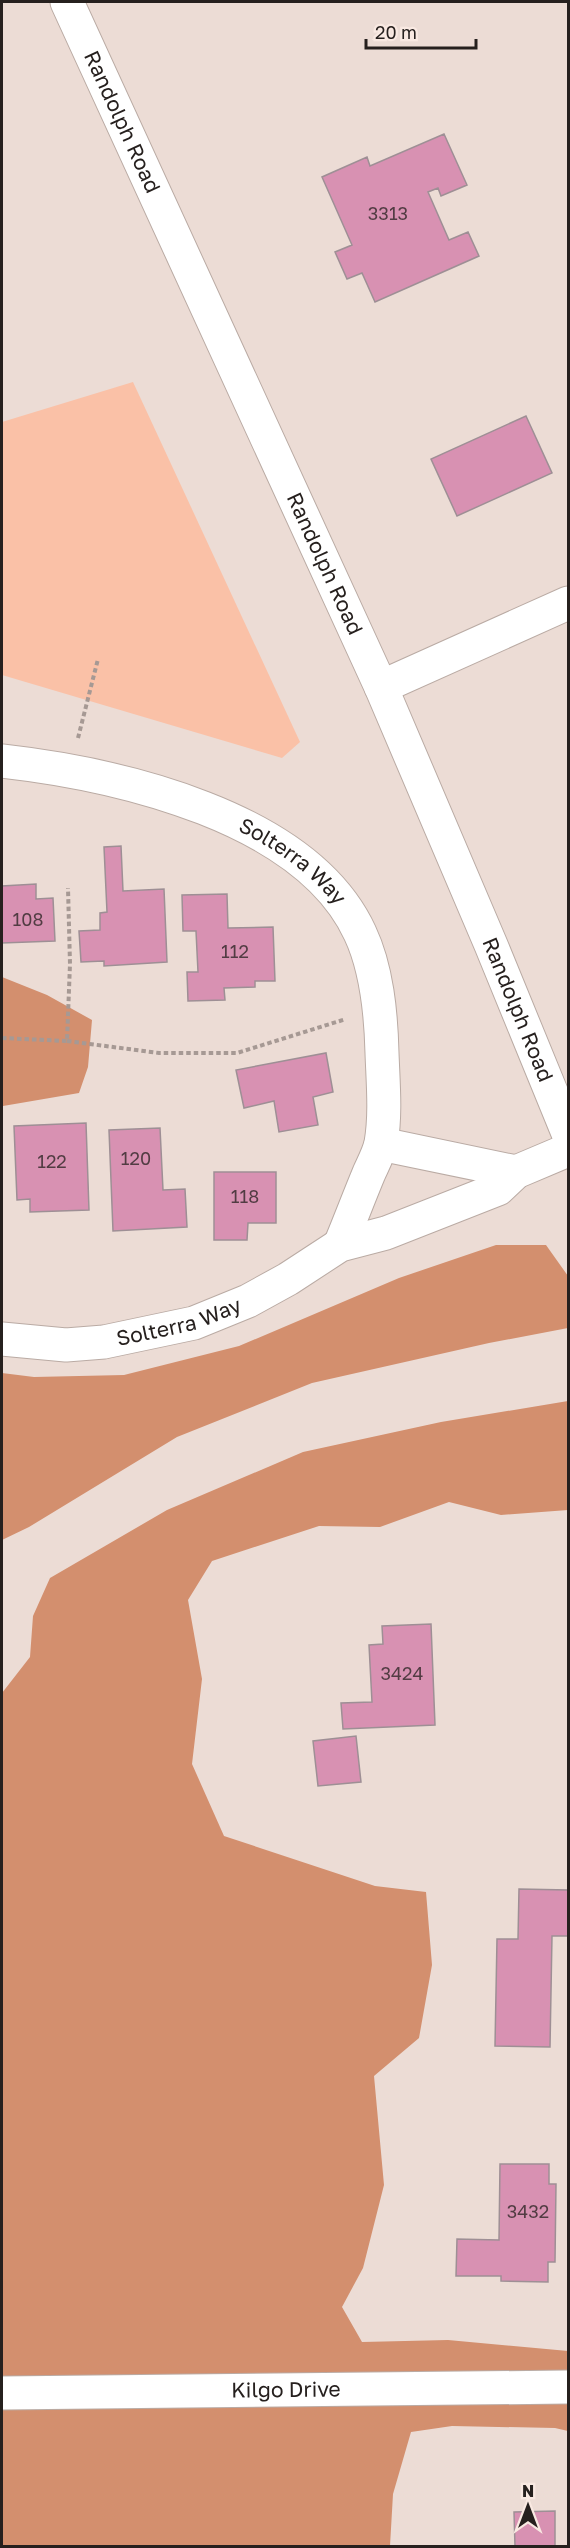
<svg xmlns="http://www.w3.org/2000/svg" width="570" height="2548" font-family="'Golos Text',sans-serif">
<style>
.green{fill:#fac1a7}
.forest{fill:#d38f6e}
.building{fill:#d891b2;stroke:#9e8f95;stroke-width:1.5}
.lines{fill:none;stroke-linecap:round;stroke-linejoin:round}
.minor-casing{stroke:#baaba4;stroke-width:35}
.path{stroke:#a69994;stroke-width:4;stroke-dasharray:4.5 3;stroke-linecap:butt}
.minor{stroke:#fff;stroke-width:33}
.labels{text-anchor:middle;stroke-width:4.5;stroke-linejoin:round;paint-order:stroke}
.number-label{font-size:18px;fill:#523c43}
.street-label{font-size:21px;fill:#26201e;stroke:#f9e9e2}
</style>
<rect width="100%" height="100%" fill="#ecdcd5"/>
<path class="green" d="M133,382l167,360 -18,16 -280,-83v-253z"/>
<path class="forest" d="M2,977l45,18 45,25 -4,47 -9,26 -76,13 -1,2z
M496,1245h50l22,31v52l-79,15 -177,40 -135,54 -148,90 -27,13v-167l32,4 90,-2 115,-29 160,-68z
M568,1401v109l-67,5 -52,-13 -69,25 -61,-1 -107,35 -24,39 14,79 -10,85 32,72 151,50 51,6 6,73 -13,73 -45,38 10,109 -21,83 -21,39 20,35 86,-2 120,11v80l-13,-3 -103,-2 -41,6 -18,62 -3,52h-388v-853l28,-36 3,-41 17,-38 117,-68 136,-58 138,-30z"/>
<path class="building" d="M444,134l23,51 -26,11 -3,-8 -10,4 21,48 19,-8 11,24 -104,46 -13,-29 -15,6 -12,-27 17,-7 -30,-68 45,-20 3,9z
M526,416l26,57 -95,43 -26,-57z
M121,846l2,45 41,-2 3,73 -63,4v-5l-23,1 -2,-31 21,-1v-17l7,-1 -3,-65z
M36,884v15l17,-1 2,43 -53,2v-57z
M227,894l1,34 45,-1 2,54h-20v6l-31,1 1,12 -37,1 -1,-29h11l-2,-41h-13l-1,-36z
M326,1053l7,39 -20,5 5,28 -39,7 -5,-31 -30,7 -8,-38z
M86,1123l3,87 -59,2v-13l-13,1 -3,-74z
M160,1128l3,62 22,-1 2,38 -74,4 -4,-101z
M214,1172h62v51h-28l-1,17h-33z
M431,1624l4,101 -92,4 -2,-26 31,-1 -3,-57 14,-1 -1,-18z
M356,1736l5,46 -43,4 -5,-45z
M519,1889l49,1v46h-16l-2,111 -55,-1 2,-107h21z
M500,2164h49v20h7l-1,78h-7v20l-47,-1v-5h-45l1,-37 42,1z
M555,2511v35h-40l-1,-34z"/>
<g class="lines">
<g class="minor-casing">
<g id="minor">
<path id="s1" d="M67,2l314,685 110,258 77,188"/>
<path d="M381,687l187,-84"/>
<path id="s2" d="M2,761c115,13 304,55 358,172 17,36 21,80 22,120 1,29 4,61 -1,90 -2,10 -8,21 -12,30 -10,24 -19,48 -29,72"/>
<path d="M381,1144l135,28"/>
<path id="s3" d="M2,1339l64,6 38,-3 90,-19 54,-22 40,-22 52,-34 46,-12 112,-44 18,-17 52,-22"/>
<path id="s4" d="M2,2393l566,-6"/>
</g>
</g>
<path class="path" d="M78,738l20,-79
M2,1038l65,3 3,-77 -2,-76
M67,1041l92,12h78l109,-34"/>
<use href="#minor" class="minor"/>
</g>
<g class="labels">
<g class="number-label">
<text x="388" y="220">3313</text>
<text x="28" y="926">108</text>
<text x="235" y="958">112</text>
<text x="136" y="1165">120</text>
<text x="52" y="1168">122</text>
<text x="245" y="1203">118</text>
<text x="402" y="1680">3424</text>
<text x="528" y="2218">3432</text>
</g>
<g class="street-label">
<text dy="7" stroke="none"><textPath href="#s1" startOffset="132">Randolph Road</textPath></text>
<text dy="7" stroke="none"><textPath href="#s1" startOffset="618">Randolph Road</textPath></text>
<text dy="7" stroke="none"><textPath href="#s2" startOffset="312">Solterra Way</textPath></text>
<text dy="7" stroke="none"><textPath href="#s1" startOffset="1104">Randolph Road</textPath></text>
<text dy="7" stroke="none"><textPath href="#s3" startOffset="180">Solterra Way</textPath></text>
<text dy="7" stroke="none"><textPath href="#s4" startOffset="284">Kilgo Drive</textPath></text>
</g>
</g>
<rect width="570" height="2548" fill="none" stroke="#26201e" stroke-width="6"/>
<g transform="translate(528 2506)" stroke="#f9e9e2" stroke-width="4.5" paint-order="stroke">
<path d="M0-4.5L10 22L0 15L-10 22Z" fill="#26201e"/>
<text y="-9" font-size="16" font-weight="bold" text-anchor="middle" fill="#26201e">N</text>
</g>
<path d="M366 39v9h110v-9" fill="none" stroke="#26201e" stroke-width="3"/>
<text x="375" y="39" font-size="18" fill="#26201e" stroke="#f9e9e2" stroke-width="4.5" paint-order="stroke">20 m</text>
</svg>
